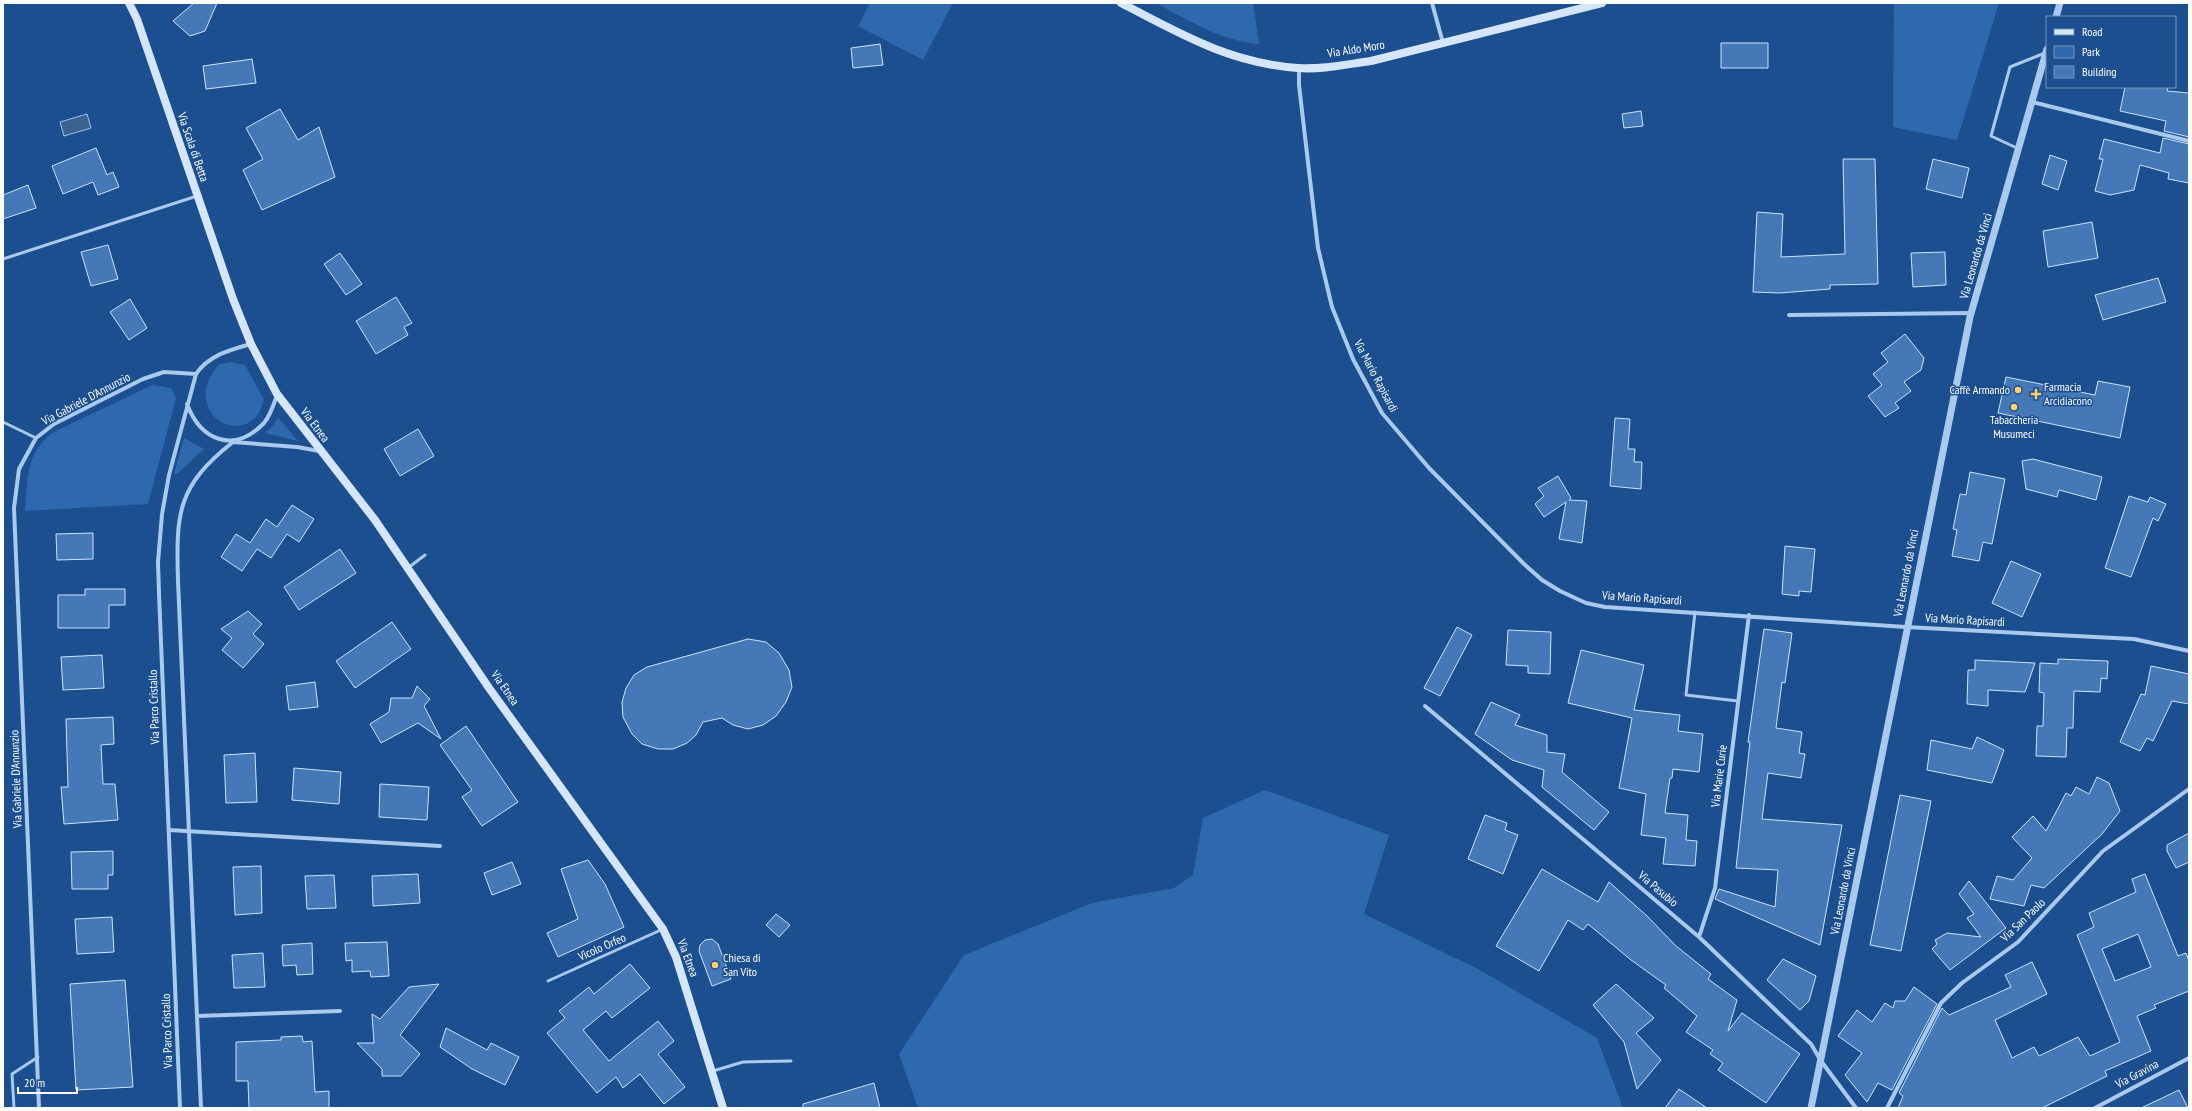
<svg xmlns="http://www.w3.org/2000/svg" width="2192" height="1111" font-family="'PT Sans Narrow',sans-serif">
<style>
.green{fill:#2e69ad}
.water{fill:#3c6290;stroke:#9cc4f0}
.building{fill:#4478b7;stroke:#cfe3fa;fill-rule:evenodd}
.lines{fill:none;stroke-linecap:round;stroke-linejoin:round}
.service{stroke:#a9c9ee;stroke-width:3}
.minor{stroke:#a9c9ee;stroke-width:4}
.tertiary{stroke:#a9c9ee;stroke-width:7}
.secondary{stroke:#d6e6fa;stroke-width:8}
.poi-dot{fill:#ffd166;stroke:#1b4f8f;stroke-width:1.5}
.labels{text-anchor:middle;stroke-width:3;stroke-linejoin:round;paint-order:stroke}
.street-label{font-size:12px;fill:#fff;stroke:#1b4f8f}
.poi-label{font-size:12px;fill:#fff;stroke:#1b4f8f;text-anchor:start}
</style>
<rect width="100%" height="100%" fill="#1b4f8f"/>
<path class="green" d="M870,3h83l-30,57 -65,-34z
M1156,3h97l6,41c-37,-3 -70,-23 -103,-41z
M1894,3h105l-42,137 -64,-13z
M230,362l15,3 19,35c-2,5 -4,12 -8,17 -19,20 -50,4 -50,-22 -1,-12 6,-22 13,-31z
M152,385l19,3 5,10 -28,106 -123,7c3,-33 0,-56 27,-78z
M278,417l20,24 -33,-8 8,-7z
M184,438l20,11 -27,25h-3z
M1265,790l124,45 -25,79 114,55 119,69 26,70h-705l-19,-54 65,-99 128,-52 82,-15 19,-13 10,-57z"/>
<path class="water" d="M87,114l4,14 -27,8 -4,-14z"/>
<path class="building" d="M194,3h23l-12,28 -15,5 -17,-15z
M1721,43h47v25h-47z
M880,44l3,21 -30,3 -2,-20z
M252,59l4,24 -50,6 -3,-23z
M2125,87h43l-1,4 22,2v44l-25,-6 2,-10 -46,-10z
M280,109l18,31 21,-13 16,50 -73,33 -19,-40 20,-11 -17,-31z
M1641,111l2,15 -19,2 -2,-14z
M2163,138l26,6v39l-21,-4 1,-6 -29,-8 -6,25 -24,5 -15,-4 8,-32h-4l5,-20 56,14z
M96,148l11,27 6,-3 6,15 -21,8 -5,-13 -30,12 -11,-28z
M2050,155l17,6 -9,29 -16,-6z
M1843,159h32l3,125 -48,1v4l-50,4 -27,-1 4,-80 26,2 -2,43 64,-3z
M1933,159l36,9 -7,30 -36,-9z
M28,185l8,23 -33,11v-24z
M2092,222l6,36 -50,9 -5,-36z
M108,245l10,34 -27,7 -10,-34z
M1945,252l1,33 -33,2 -2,-34z
M340,253l22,31 -16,11 -22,-31z
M2158,278l8,24 -63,18 -8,-25z
M396,297l16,26 -8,4 4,8 -32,19 -20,-33z
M130,299l17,29 -18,12 -19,-28z
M1905,334l19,24 -3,12 -17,12 7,9 -16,12 4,5 -14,9 -17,-21 14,-11 -9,-11 15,-12 -7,-9z
M2006,377l89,18 3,-14 32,6 -10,51 -122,-25z
M1615,418l15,1 -2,30h7l-1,13h8l-1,27 -31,-3z
M418,429l16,27 -34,20 -16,-27z
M2033,459l69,18 -6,23 -37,-10 -2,7 -31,-8 -4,-28z
M1970,472l35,7 -13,65 -9,-2 -4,19 -27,-5 5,-26 -4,-1 7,-35 6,1z
M1558,476l13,22 -2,2 18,1 -5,42 -23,-4 7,-37 -22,15 -9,-13 9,-8 -6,-8z
M2129,496l19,6 2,-5 16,7 -8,17 -5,-3 -22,59 -26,-9z
M292,505l22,14 -15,23 -12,-8 -16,24 -14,-9 -15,22 -21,-14 15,-23 14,9 16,-24 11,8z
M93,533v26l-36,1 -1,-26z
M1785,546l30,3 -4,43 -12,-1v5l-17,-2z
M340,549l16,24 -57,37 -15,-23z
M2011,561l30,13 -19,43 -30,-14z
M85,589h40v16h-16v23h-51v-33h27z
M248,611l14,13 -9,10 11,10 -21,24 -21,-18 10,-12 -11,-9z
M392,622l19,27 -56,39 -19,-27z
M1457,627l15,8 -32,61 -16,-8z
M1764,629l28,4 -7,50 -3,-1 -6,46 26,4 -3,21 6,1 -4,24 -33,-5 -6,46 80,6 -22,120 -105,-46 4,-10 56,18 3,-37 -42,-2 14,-126h-2z
M1508,630l43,2 -1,42 -22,-1v-7l-22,-1z
M748,639l18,3 13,11 10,17 3,17 -6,15 -10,14 -13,9 -15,4 -15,-4 -11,-7 -19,4 -7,13 -9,8 -14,6h-15l-16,-5 -10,-10 -9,-17 -1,-15 4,-14 8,-13 13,-8z
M1581,650l63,15 -10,45 46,5 -2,16 25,3 -4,38 -26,-3 -1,9h-2l-5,35 23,2 -2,25 11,1 -2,25 -32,-2 3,-26 -25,-3 5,-41 -27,-6 13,-70 -64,-15z
M102,655l2,33 -41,2 -2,-33z
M2058,659l50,2 -1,18 -6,-1 -1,14 -26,-1 -1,37h-6l-1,29 -30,-1 1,-30h6l1,-33 -5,-1 1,-29 18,1z
M1975,660l60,3 -10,29 -37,-2v16l-21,-2 1,-34h7z
M2151,666l38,8v30l-17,-3 -19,40 -6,-3 -7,13 -20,-9 21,-48 4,1z
M315,682l3,25 -29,3 -3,-24z
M417,686l13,13 -6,7 17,33 -23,-16 -37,20 -11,-19 19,-12 2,-14h21z
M1491,702l29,13 -5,10 32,10v17l18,2 -3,18 47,40 -15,18 -52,-43 2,-17 -32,-10 -37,-26z
M113,717l1,27 -13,1 2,39h12l3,36 -54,4 -3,-37h7l-2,-68z
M466,726l52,76 -36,24 -20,-29 10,-7 -32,-45z
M1977,737l27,13 -12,33 -65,-13 4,-30 41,9z
M255,753l2,49 -31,1 -2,-48z
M294,768l47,4 -2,32 -47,-4z
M2097,777l12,6 11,28 -18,23 -58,54 -13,-3 -7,21 -34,-7 7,-23 16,4 19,-22 -20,-21 21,-21 13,15 20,-38 5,3 5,-9 13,7z
M380,784l49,3 -2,33 -48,-3z
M1900,795l31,6 -30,150 -31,-6z
M1485,815l22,8 -2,7 13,5 -15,39 -35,-15z
M2189,833v29l-13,6 -9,-17v-6z
M113,851v24h-5v14h-36l-1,-37z
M588,860l17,24 19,43 -66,30 -11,-24 31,-14 -17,-50z
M512,862l9,22 -29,11 -8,-22z
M261,866l1,47 -27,2 -2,-48z
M1542,869l56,33 11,-20 38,34 29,30 35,28 -3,5 29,21 -9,31 14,-18 58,41 -34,49 -48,-33 5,-7 -13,-9 3,-4 -27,-18 11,-16 -33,-28 2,-3 -35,-25 -43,-36 -5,6 -15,-10 -29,51 -43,-25z
M418,874l2,29 -47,3 -1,-30z
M2145,874l33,82 8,-3 3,8v30l-35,14 2,3 -19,8 14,35 -46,20 2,5 -65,32h-144l5,-12 -4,-3 43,-85 7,7 62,-28 -6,-12 27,-13 15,32 -52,26 17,38 22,-11 5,9 39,-19 12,19 30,-14 -43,-107 17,-8 -5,-14 47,-21 -4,-13zM2138,934l13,33 -36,14 -13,-32z
M334,875l2,33 -29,1 -2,-33z
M1969,881l37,47 -56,42 -18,-21 5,-5 -2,-4 12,-7 34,4 -14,-19 7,-4 -15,-20z
M776,914l14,11 -11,12 -13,-12z
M112,917l2,35 -37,2 -2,-35z
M712,939l6,5 13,35 -19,7 -13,-35 1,-6 5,-5z
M387,942l2,34 -18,1 -1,-6 -18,1v-12l-6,1 -1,-18z
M312,943l1,31 -16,1 -1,-10 -13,1 -1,-21z
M263,953l2,34 -31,1 -2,-33z
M1783,959l33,17 -7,25 -9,9 -33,-30z
M630,964l20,24 -38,30 -6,-7 -23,19 26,31 49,-40 16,20 -16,13 27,33 -21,17 -24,-30 -17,14 -7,-11 -19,16 -50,-60 18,-15 -6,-7 30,-24 5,7z
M125,980l8,107 -57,3 -6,-106z
M439,984l-39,51 20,19 -19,22h-19v-7l-25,-26h17l-2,-29 8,5 29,-32z
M1616,984l38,34 -18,15 25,27 -24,29 -13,-47 -31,-37z
M1914,987l23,17 -45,86 -14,-7 -11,19 -22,-27 17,-22 -24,-17 19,-26 15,12 13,-19 8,5 2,-7h10z
M446,1028l41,22 4,-7 28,14 -14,28 -33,-16 -32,-22z
M302,1036l1,6 9,-1 3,51 14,-1v17h-80l-1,-27h-12v-39l45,-2v-3z
M874,1083l6,25h-77v-4z
M1679,1089l28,19h-42z
M2179,1090l9,18h-47z"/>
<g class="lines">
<path class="service" d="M2017,148l-26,-12 19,-69 35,-14
M3,259l194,-63
M3,422l33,16
M408,568l17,-13
M1695,612l-9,83 52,6
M548,981l115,-52
M713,1071l30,-9 48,-1
M14,1108l-2,-34 26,-17"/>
<path class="minor" d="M1432,3l11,40
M1299,68v17l19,163 14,59 21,52 29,54 47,55 95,96 18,16 18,11 26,12 19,4 301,20 228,12 55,12
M2032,102l157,39
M1789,315l182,-2
M187,404c14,37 47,50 77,19 6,-7 10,-19 13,-28
M1425,706l274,231 112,107 10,17 35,47
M169,830l271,16
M1699,937l16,-49 34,-273
M197,1016l143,-5
M39,1108l-25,-600 5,-39 17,-31 18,-14 89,-45 21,-7 32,2
M180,1108l-21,-515 -1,-31 4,-48 7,-39 27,-101c13,-19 34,-24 55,-30
M201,1108l-23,-527c-2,-68 -1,-95 55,-139l64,5 22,4
M1887,1108l54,-105 21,-20 56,-41 85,-91 86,-62
M2095,1108l94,-50"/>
<path class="tertiary" d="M2056,17l4,-14
M1811,1108l159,-791 77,-268"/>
<path class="secondary" d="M129,3l8,16 96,280 18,45 26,50 98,126 114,168 174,241 13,28 47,151
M1121,3c60,31 108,60 177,65 24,2 50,-4 73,-7l231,-58"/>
</g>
<g class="poi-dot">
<circle cx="2018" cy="390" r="4"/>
<path d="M2034 388h4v4h4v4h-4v4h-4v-4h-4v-4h4z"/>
<circle cx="2014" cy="407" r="4"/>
<circle cx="715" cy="965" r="4"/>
</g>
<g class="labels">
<g class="street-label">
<text transform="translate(1356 49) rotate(-9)" y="4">Via Aldo Moro</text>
<text transform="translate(193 147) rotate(71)" y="4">Via Scala di Betta</text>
<text transform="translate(1976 256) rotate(-74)" y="4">Via Leonardo da Vinci</text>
<text transform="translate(1376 376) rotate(62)" y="4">Via Mario Rapisardi</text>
<text transform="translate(86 399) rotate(-28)" y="4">Via Gabriele D'Annunzio</text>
<text transform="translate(315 425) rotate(53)" y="4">Via Etnea</text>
<text transform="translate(1906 573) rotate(-79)" y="4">Via Leonardo da Vinci</text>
<text transform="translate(1642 598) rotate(4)" y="4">Via Mario Rapisardi</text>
<text transform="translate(1965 620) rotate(3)" y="4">Via Mario Rapisardi</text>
<text transform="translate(505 688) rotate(55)" y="4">Via Etnea</text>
<text transform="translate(154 707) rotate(-92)" y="4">Via Parco Cristallo</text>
<text transform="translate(1719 776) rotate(-83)" y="4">Via Marie Curie</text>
<text transform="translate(16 779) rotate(-92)" y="4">Via Gabriele D'Annunzio</text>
<text transform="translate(1658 889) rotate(40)" y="4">Via Pasubio</text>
<text transform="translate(1843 891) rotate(-79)" y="4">Via Leonardo da Vinci</text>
<text transform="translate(2023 920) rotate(-44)" y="4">Via San Paolo</text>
<text transform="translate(602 947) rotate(-24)" y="4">Vicolo Orfeo</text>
<text transform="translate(688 958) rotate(69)" y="4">Via Etnea</text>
<text transform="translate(167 1031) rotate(-92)" y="4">Via Parco Cristallo</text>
<text transform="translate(2137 1074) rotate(-28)" y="4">Via Gravina</text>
</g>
<g class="poi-label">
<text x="2044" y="391">Farmacia<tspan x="2044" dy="14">Arcidiacono</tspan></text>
<text x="2010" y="394" text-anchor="end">Caffè Armando</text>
<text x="2014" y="424" text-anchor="middle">Tabaccheria<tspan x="2014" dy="14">Musumeci</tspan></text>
<text x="723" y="962">Chiesa di<tspan x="723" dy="14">San Vito</tspan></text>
</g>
</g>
<rect width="2192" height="1111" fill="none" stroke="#ffffff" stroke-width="8"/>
<rect x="2046" y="16" width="130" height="72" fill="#1b4f8f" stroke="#7695bc"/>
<rect x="2054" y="29" width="20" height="6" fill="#d6e6fa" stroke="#7695bc"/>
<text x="2082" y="36" font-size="12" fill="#ffffff">Road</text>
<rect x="2054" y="46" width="20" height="12" fill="#2e69ad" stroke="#7695bc"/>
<text x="2082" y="56" font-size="12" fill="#ffffff">Park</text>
<rect x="2054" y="66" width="20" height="12" fill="#4478b7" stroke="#7695bc"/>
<text x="2082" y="76" font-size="12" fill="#ffffff">Building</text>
<path d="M18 1087v6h59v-6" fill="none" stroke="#ffffff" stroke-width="2"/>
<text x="24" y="1087" font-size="12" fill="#ffffff" stroke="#1b4f8f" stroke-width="3" paint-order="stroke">20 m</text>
</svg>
